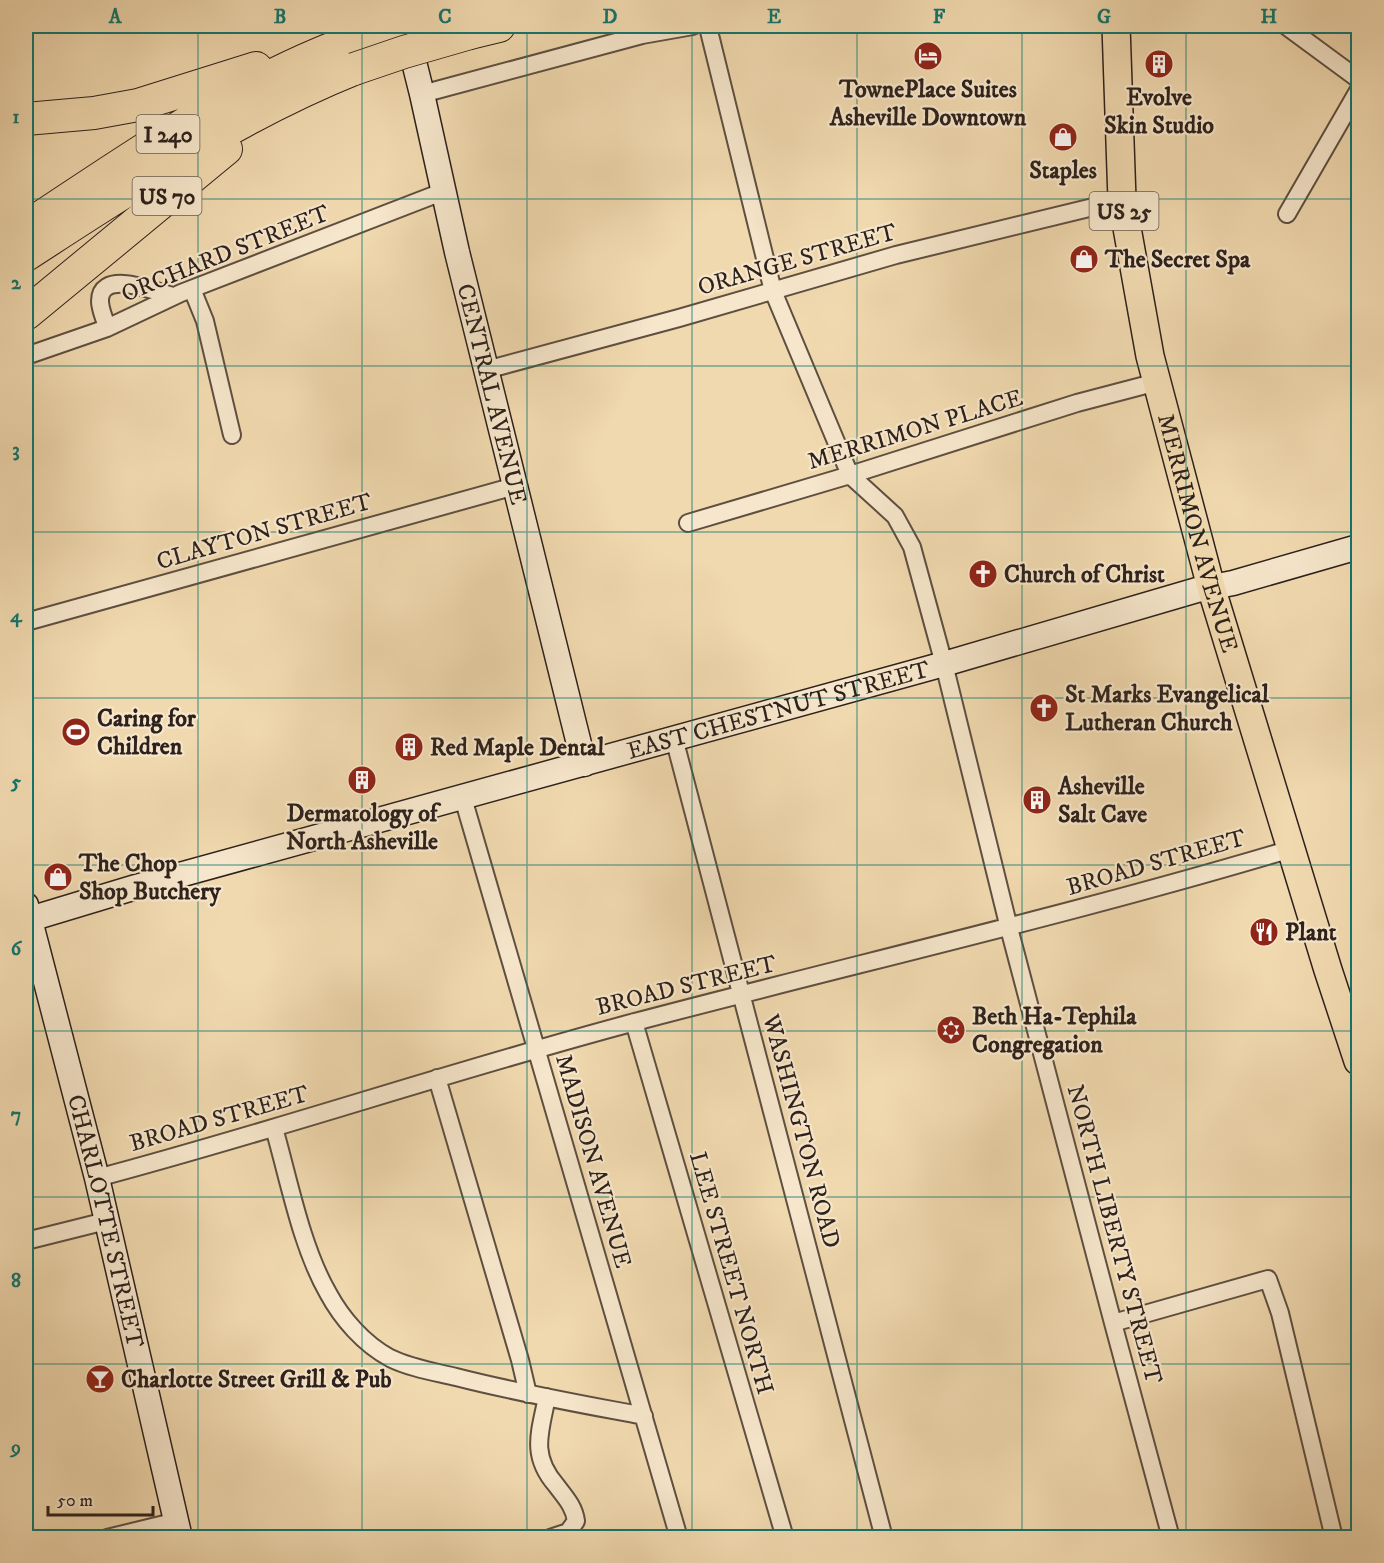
<svg xmlns="http://www.w3.org/2000/svg" width="1384" height="1563" font-family="'IM FELL DW Pica',serif">
<style>
.lines{fill:none;stroke-linecap:round;stroke-linejoin:round}
.street-casing{stroke:#5e4f41;stroke-width:20}
.secondary-casing{stroke:#2d211c;stroke-width:27}
.primary-casing{stroke:#2d211c;stroke-width:30}
.highway-casing{stroke:#2d211c;stroke-width:34}
.street{stroke:#f6e6cb;stroke-width:16}
.secondary{stroke:#f6e6cb;stroke-width:24}
.primary{stroke:#f1d9af;stroke-width:27}
.highway{stroke:#f1d9af;stroke-width:32}
.highway-bridge-casing{stroke:#2d211c;stroke-width:34;stroke-linecap:butt}
.highway-bridge{stroke:#f1d9af;stroke-width:32}
.grid{fill:none;stroke:#0f766e;stroke-width:1.5;stroke-opacity:0.55}
.labels{text-anchor:middle;stroke-width:4.5;stroke-linejoin:round;paint-order:stroke}
.shield{fill:#f6e6cb;stroke:#695c50;stroke-width:1.5}
.shield-label{font-size:22px;font-weight:bold;fill:#2d211c}
.poi-label{font-size:24px;font-weight:bold;fill:#2d211c;stroke:#f6e6cb;text-anchor:start}
.street-label{font-size:24px;fill:#2d211c;stroke:#f6e6cb}
.neatline{fill:none;stroke:#0f766e;stroke-width:2}
.grid-label{font-size:20px;text-anchor:middle;font-weight:bold;fill:#0f766e}
</style>
<rect width="100%" height="100%" fill="#f1d9af"/>
<filter id="stains"><feTurbulence type="fractalNoise" baseFrequency=".00333" numOctaves="4"/><feColorMatrix values="0 0 0 0 .2 0 0 0 0 .09 0 0 0 0 .02 0 0 0 .5 -.17"/></filter>
<radialGradient id="worn" r=".72"><stop offset=".6" stop-color="#630" stop-opacity="0"/><stop offset="1" stop-color="#630" stop-opacity=".3"/></radialGradient>
<g class="lines">
<g class="street-casing">
<path id="street" d="M1286,26l72,53
M708,27l65,264 77,184 45,41 17,31 32,117 65,264 104,395 58,215
M422,94l220,-59 51,-9
M1287,214l71,-123
M192,289l13,32 27,114
M107,328c-2,-9 -7,-18 -7,-27 0,-33 57,-9 73,-5
M26,356l81,-28 74,-35 261,-101
M486,370l193,-52 217,-63 226,-55
M688,523l162,-48 227,-72 80,-21
M26,622l489,-136
M674,738l210,800
M463,798l216,740
M634,1022l151,516
M437,1078l83,282 8,34
M274,1128c15,52 27,118 54,165 14,26 36,51 62,65 20,10 45,14 66,19 62,16 125,27 188,39
M97,1178c181,-48 357,-108 538,-156 219,-58 439,-108 656,-173
M26,1241l80,-20
M1113,1323l155,-44 12,34 54,225
M547,1397c-7,35 -17,58 9,88 9,12 18,21 20,36l-8,11 -18,6
M107,1538l70,-17"/>
</g>
<g class="secondary-casing">
<g id="secondary">
<path id="s1" d="M407,34l15,60 35,158 127,512"/>
<path id="s2" d="M26,905l71,273 83,360"/>
<path id="s3" d="M30,919l106,-32 808,-223 253,-74 36,-7 125,-36"/>
</g>
</g>
<g class="primary-casing">
<g id="primary">
<path id="s4" d="M1116,26l6,174 28,156 61,231 117,383 30,91"/>
</g>
</g>
<g class="highway-casing">
<path id="highway" d="M470,33l29,-7
M26,119l68,-6 44,-8 118,-37
M26,227c95,-62 190,-130 295,-174 25,-11 51,-19 77,-27
M26,255c105,-68 211,-139 328,-186
M26,314l200,-165"/>
</g>
<use href="#street" class="street"/>
<use href="#secondary" class="secondary"/>
<use href="#primary" class="primary"/>
<use href="#highway" class="highway"/>
<g class="highway-bridge-casing">
<path id="highway-bridge" d="M354,69l50,-17 66,-19"/>
</g>
<use href="#highway-bridge" class="highway-bridge"/>
</g>
<path class="grid" d="M198,26v1512M362,26v1512M527,26v1512M692,26v1512M857,26v1512M1022,26v1512M1186,26v1512M26,199h1332M26,366h1332M26,532h1332M26,698h1332M26,865h1332M26,1031h1332M26,1197h1332M26,1364h1332"/>
<defs>
<g id="hotel-disc" transform="scale(1.5)"><circle r="9.5" fill="#8f2418" stroke="#f6e6cb"/><path d="M-6-4.5h1.5V1H6V5H4.5V3h-9V5H-6ZM-4 0a1.8 1.8 0 1 1 3.6 0ZM.5 0V-2.5h3Q6-2.5 6 0Z" fill="#fff"/></g>
<g id="building-disc" transform="scale(1.5)"><circle r="9.5" fill="#8f2418" stroke="#f6e6cb"/><path d="M-4-6H4V6H1V3H-1V6H-4ZM-2.5-4.3h1.7v1.8h-1.7ZM.8-4.3h1.7v1.8H.8ZM-2.5-1h1.7V.8h-1.7ZM.8-1h1.7V.8H.8Z" fill="#fff"/></g>
<g id="shop-disc" transform="scale(1.5)"><circle r="9.5" fill="#8f2418" stroke="#f6e6cb"/><path d="M-5-2.5h2.3a2.7 3.5 0 0 1 5.4 0H5L5.5 6h-11ZM-1.5-2.5h3a1.5 2.3 0 0 0-3 0Z" fill="#fff"/></g>
<g id="church-disc" transform="scale(1.5)"><circle r="9.5" fill="#8f2418" stroke="#f6e6cb"/><path d="M-1.2-6h2.4v3.5h3.3v2.4h-3.3V6h-2.4V-.1h-3.3v-2.4h3.3Z" fill="#fff"/></g>
<g id="stadium-disc" transform="scale(1.5)"><circle r="9.5" fill="#8f2418" stroke="#f6e6cb"/><path d="M0-5a6.5 5 0 1 0 0 10a6.5 5 0 1 0 0-10ZM-3.5-1.8h7v3.6h-7Z" fill="#fff"/></g>
<g id="restaurant-disc" transform="scale(1.5)"><circle r="9.5" fill="#8f2418" stroke="#f6e6cb"/><path d="M-5-6h1v4h1v-4h1v4h1v-4h1v5L-1.5 .5V6h-2V.5L-5-1ZM5-6V6H3V1.5H1.5Q1.5-4 5-6Z" fill="#fff"/></g>
<g id="synagogue-disc" transform="scale(1.5)"><circle r="9.5" fill="#8f2418" stroke="#f6e6cb"/><path d="M0-6.5L5.6 3.2H-5.6ZM0 6.5L5.6-3.2H-5.6Z" fill="#fff"/></g>
<g id="bar-disc" transform="scale(1.5)"><circle r="9.5" fill="#8f2418" stroke="#f6e6cb"/><path d="M-6-5H6L.8 .8V4.5H3.5V6h-7V4.5H-.8V.8Z" fill="#fff"/></g>
</defs>
<g fill-rule="evenodd">
<use href="#hotel-disc" x="928" y="56"/>
<use href="#building-disc" x="1159" y="64"/>
<use href="#shop-disc" x="1063" y="137"/>
<use href="#shop-disc" x="1084" y="259"/>
<use href="#church-disc" x="983" y="574"/>
<use href="#church-disc" x="1044" y="708"/>
<use href="#stadium-disc" x="76" y="732"/>
<use href="#building-disc" x="409" y="747"/>
<use href="#building-disc" x="362" y="780"/>
<use href="#building-disc" x="1037" y="800"/>
<use href="#shop-disc" x="58" y="877"/>
<use href="#restaurant-disc" x="1264" y="932"/>
<use href="#synagogue-disc" x="951" y="1030"/>
<use href="#bar-disc" x="100" y="1379"/>
</g>
<g class="labels">
<g class="shield">
<rect x="136.5" y="115" width="63" height="38" rx="4.5"/>
<rect x="132.5" y="177" width="69" height="38" rx="4.5"/>
<rect x="1089.5" y="192" width="69" height="38" rx="4.5"/>
</g>
<g class="shield-label">
<text x="168" y="142">I 240</text>
<text x="167" y="204">US 70</text>
<text x="1124" y="219">US 25</text>
</g>
<g class="poi-label">
<text x="928" y="97" text-anchor="middle">TownePlace Suites<tspan x="928" dy="28">Asheville Downtown</tspan></text>
<text x="1159" y="105" text-anchor="middle">Evolve<tspan x="1159" dy="28">Skin Studio</tspan></text>
<text x="1063" y="178" text-anchor="middle">Staples</text>
<text x="1105" y="267">The Secret Spa</text>
<text x="1004" y="582">Church of Christ</text>
<text x="1065" y="702">St Marks Evangelical<tspan x="1065" dy="28">Lutheran Church</tspan></text>
<text x="97" y="726">Caring for<tspan x="97" dy="28">Children</tspan></text>
<text x="430" y="755">Red Maple Dental</text>
<text x="1058" y="794">Asheville<tspan x="1058" dy="28">Salt Cave</tspan></text>
<text x="362" y="821" text-anchor="middle">Dermatology of<tspan x="362" dy="28">North Asheville</tspan></text>
<text x="79" y="871">The Chop<tspan x="79" dy="28">Shop Butchery</tspan></text>
<text x="1285" y="940">Plant</text>
<text x="972" y="1024">Beth Ha-Tephila<tspan x="972" dy="28">Congregation</tspan></text>
<text x="121" y="1387">Charlotte Street Grill &amp; Pub</text>
</g>
<g class="street-label">
<text transform="translate(225 253) rotate(-22)" y="8">ORCHARD STREET</text>
<text transform="translate(797 259) rotate(-16)" y="8">ORANGE STREET</text>
<text dy="8" stroke="none"><textPath href="#s1" startOffset="370">CENTRAL AVENUE</textPath></text>
<text transform="translate(915 429) rotate(-17)" y="8">MERRIMON PLACE</text>
<text transform="translate(264 531) rotate(-16)" y="8">CLAYTON STREET</text>
<text dy="8" stroke="none"><textPath href="#s4" startOffset="516">MERRIMON AVENUE</textPath></text>
<text dy="8" stroke="none"><textPath href="#s3" startOffset="777">EAST CHESTNUT STREET</textPath></text>
<text transform="translate(1156 862) rotate(-16)" y="8">BROAD STREET</text>
<text transform="translate(686 985) rotate(-14)" y="8">BROAD STREET</text>
<text transform="translate(219 1118) rotate(-16)" y="8">BROAD STREET</text>
<text transform="translate(802 1131) rotate(75)" y="8">WASHINGTON ROAD</text>
<text transform="translate(594 1161) rotate(74)" y="8">MADISON AVENUE</text>
<text dy="8" stroke="none"><textPath href="#s2" startOffset="326">CHARLOTTE STREET</textPath></text>
<text transform="translate(1115 1234) rotate(75)" y="8">NORTH LIBERTY STREET</text>
<text transform="translate(732 1273) rotate(74)" y="8">LEE STREET NORTH</text>
</g>
</g>
<rect width="1384" height="1563" fill="none" stroke="#f1d9af" stroke-width="66"/>
<path d="M48 1506v9h105v-9" fill="none" stroke="#2d211c" stroke-width="3"/>
<text x="57" y="1506" font-size="18" fill="#2d211c" stroke="#f6e6cb" stroke-width="4.5" paint-order="stroke">50 m</text>
<rect x="33" y="33" width="1318" height="1497" class="neatline"/>
<g class="grid-label">
<text x="115" y="23">A</text>
<text x="280" y="23">B</text>
<text x="445" y="23">C</text>
<text x="610" y="23">D</text>
<text x="774" y="23">E</text>
<text x="939" y="23">F</text>
<text x="1104" y="23">G</text>
<text x="1269" y="23">H</text>
<text x="16" y="123">1</text>
<text x="16" y="289">2</text>
<text x="16" y="456">3</text>
<text x="16" y="622">4</text>
<text x="16" y="788">5</text>
<text x="16" y="955">6</text>
<text x="16" y="1121">7</text>
<text x="16" y="1287">8</text>
<text x="16" y="1454">9</text>
</g>
<rect width="100%" height="100%" filter="url(#stains)"/>
<rect width="100%" height="100%" fill="url(#worn)"/>
</svg>
